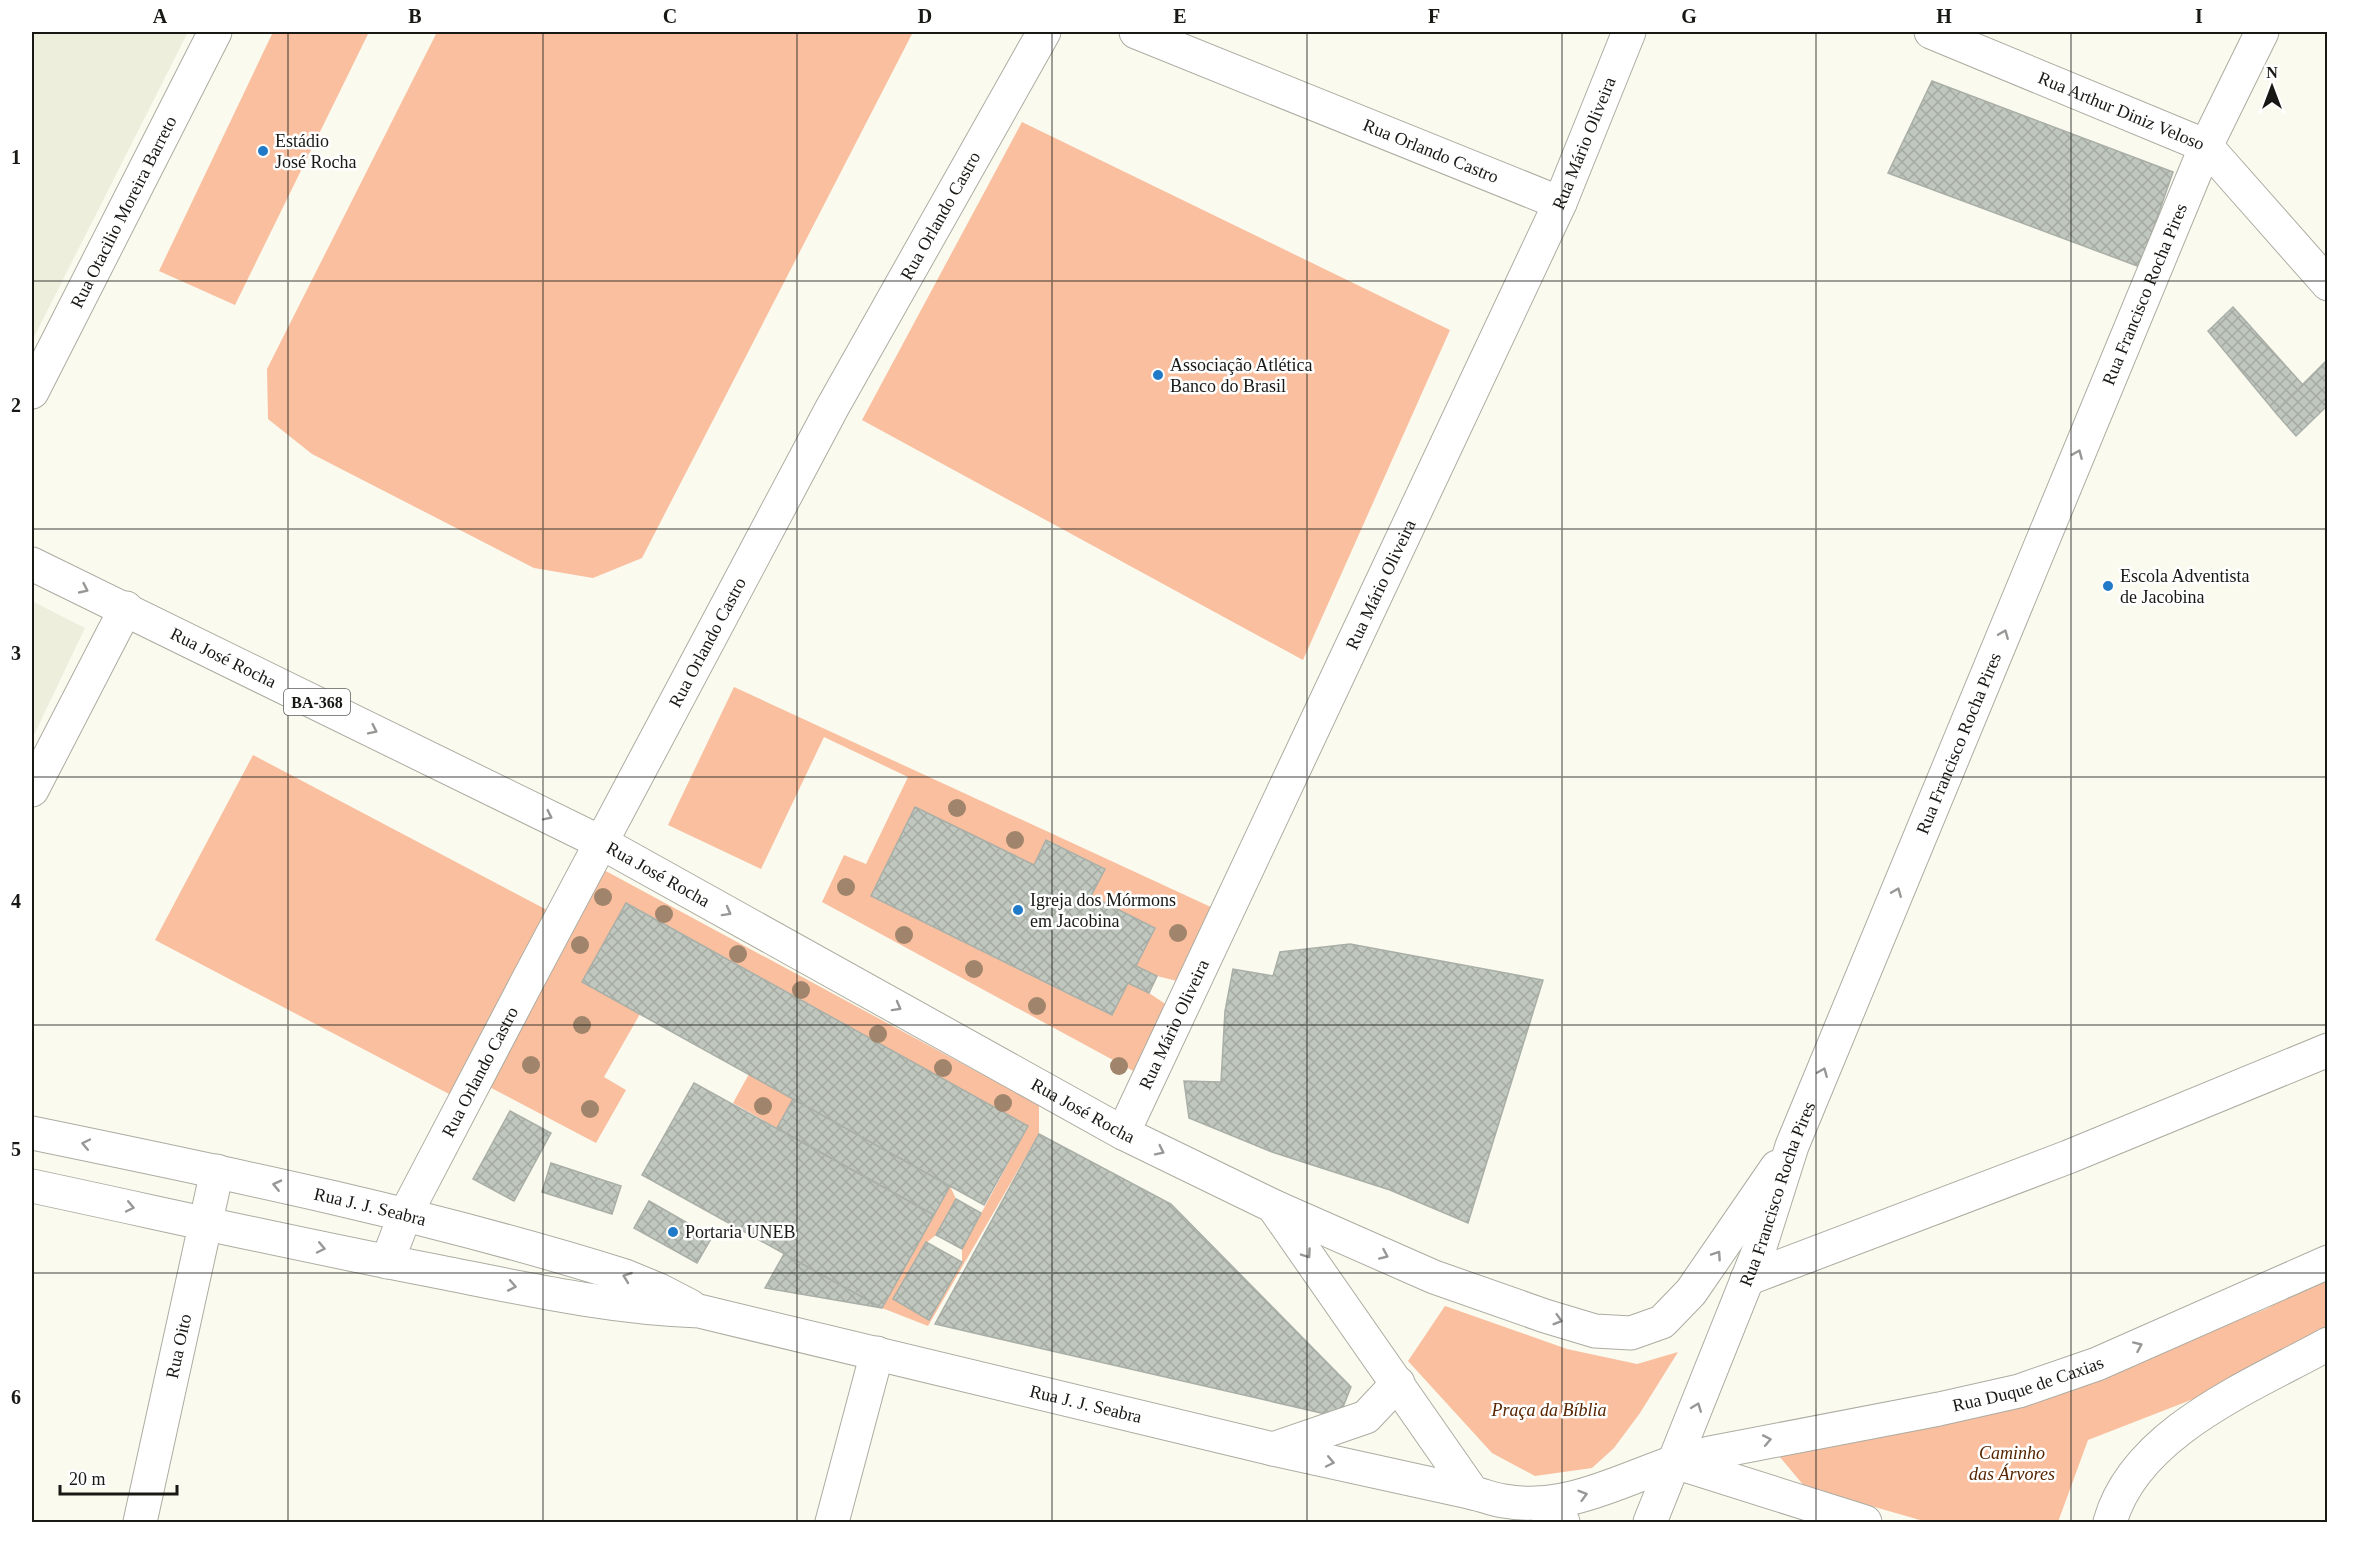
<svg xmlns="http://www.w3.org/2000/svg" width="2359" height="1554" font-family="'Times New Roman',serif">
<style>
.built{fill:#eeeedc}
.green{fill:#f9bf9f}
.building{fill:url(#building-cross-hatch);stroke:#a9afa7;stroke-width:1.5}
.lines{fill:none;stroke-linecap:round;stroke-linejoin:round}
.minor-casing{stroke:#acaca2;stroke-width:35}
.major-casing{stroke:#acaca2;stroke-width:35}
.minor{stroke:#fff;stroke-width:33}
.major{stroke:#fff;stroke-width:33}
.tree{fill:#a0856c}
.oneway{stroke:#979896}
.grid{fill:none;stroke:#181915;stroke-width:1.5;stroke-opacity:0.55}
.poi-dot{fill:#217ac7;stroke:#fff;stroke-width:2}
.labels{text-anchor:middle;stroke-width:5;stroke-linejoin:round;paint-order:stroke}
.shield{fill:#fff;stroke:#5d5e5b;stroke-width:1.5}
.shield-label{font-size:16px;font-weight:bold;fill:#181915}
.street-label{font-size:18px;fill:#181915;stroke:#fff}
.poi-label{font-size:18px;fill:#181915;stroke:#fff;text-anchor:start}
.park-label{font-size:18px;font-style:italic;fill:#562500;stroke:#fff}
.neatline{fill:none;stroke:#181915;stroke-width:2}
.grid-label{font-size:20px;text-anchor:middle;font-weight:bold;fill:#181915}
</style>
<defs>
<pattern id="building-cross-hatch" width="8" height="8" patternUnits="userSpaceOnUse" patternTransform="scale(1.5)"><rect width="8" height="8" fill="#c0c7be"/><path d="M0 0l8 8M0 8l8-8" fill="none" stroke="#a4aaa2"/></pattern>
</defs>
<rect width="100%" height="100%" fill="#fafaef"/>
<path class="built" d="M32,32h156l-156,309z
M32,601l53,27 -53,111z"/>
<path class="green" d="M273,32h96l-134,273 -76,-34z
M437,32h476l-271,526 -49,20 -59,-10 -222,-114 -44,-35 -1,-50z
M1022,122l428,208 -147,330 -441,-240z
M734,687l492,227 -33,71 -36,-9 -21,-10 19,-38 -64,-32 14,-27 -58,-29 -13,25 -119,-58 -44,89 240,119 17,-32 21,10 30,20 -31,66 -326,-177 22,-47 22,9 42,-87 -84,-40 -63,132 -93,-44z
M253,755l296,156 -98,184 -296,-155z
M591,863l448,242v29l-111,192 -46,-18 68,-122 6,13 -20,36 -10,8 -33,56 36,21 33,-57v-14l66,-123 -401,-223 -45,79 58,32 -36,63 22,13 -30,53 -120,-63z
M749,1074l44,25 -16,29 -44,-25z
M2327,1275v56l-95,53 -144,56 -30,82h-131l-122,-35 -31,-37 271,-53 221,-88z
M1445,1306l122,43 70,15 41,-12 -38,61 -26,35 -22,20 -57,8 -43,-23 -84,-92z"/>
<path class="building" d="M1932,81l241,91 -33,95 -252,-94z
M2233,307l70,78 -28,27 -67,-81z
M2328,359v46l-32,31 -21,-24z
M915,807l119,58 12,-25 59,29 -14,27 64,32 -19,38 21,10 -8,17 -21,-10 -16,32 -241,-119z
M626,903l402,223 -44,79 -402,-223z
M1350,944l193,36 -75,243 -78,-33 -118,-38 -83,-34 -5,-37 37,1 4,-71 8,-42 40,7 7,-24z
M694,1083l240,132 -52,93 -240,-133z
M793,1099l157,87 -16,29 -157,-87z
M510,1111l41,22 -37,68 -41,-22z
M1039,1134l132,70 180,183 -12,30 -404,-93z
M551,1163l70,23 -9,28 -70,-22z
M956,1199l25,14 -19,36 -26,-14z
M649,1201l63,36 -15,26 -63,-35z
M926,1242l36,20 -33,58 -36,-21z
M784,1254l98,54 -117,-20z"/>
<g class="lines">
<g class="minor-casing">
<g id="minor">
<path id="s1" d="M1136,32l424,171"/>
<path id="s2" d="M1931,32l275,114 122,138"/>
<path id="s3" d="M32,392l183,-360"/>
<path d="M32,790l94,-182"/>
<path id="s4" d="M32,1133c199,41 399,82 593,143l34,14 31,16"/>
<path id="s5" d="M1123,1133l437,-930 69,-171"/>
<path id="s6" d="M32,1186c136,29 271,60 408,86 86,17 171,36 259,39l574,138 200,44"/>
<path d="M1273,1206l161,71 111,39 50,15 36,2 31,-11 29,-30 86,-125"/>
<path id="s7" d="M387,1262l18,-47 122,-233 305,-574 212,-376"/>
<path d="M1747,1279l321,-122 260,-107"/>
<path d="M1273,1449l93,-32 32,-34"/>
<path d="M1675,1462l190,60"/>
<path d="M1538,1503l25,19"/>
<path id="s8" d="M140,1522l77,-351"/>
<path d="M832,1522l45,-169"/>
<path id="s9" d="M1650,1522l109,-272 33,-104 414,-1000 56,-114"/>
<path d="M2110,1522c25,-90 142,-136 218,-178"/>
</g>
</g>
<g class="major-casing">
<g id="major">
<path id="s10" d="M32,564l570,279 521,290 150,73 200,287c10,2 21,7 31,8 60,11 115,-20 170,-39 12,-4 24,-6 36,-9l229,-44 80,-18 78,-27 231,-102"/>
</g>
</g>
<use href="#minor" class="minor"/>
<use href="#major" class="major"/>
</g>
<g class="tree">
<circle cx="957" cy="808" r="9"/>
<circle cx="1015" cy="840" r="9"/>
<circle cx="846" cy="887" r="9"/>
<circle cx="603" cy="897" r="9"/>
<circle cx="664" cy="914" r="9"/>
<circle cx="1178" cy="933" r="9"/>
<circle cx="904" cy="935" r="9"/>
<circle cx="580" cy="945" r="9"/>
<circle cx="738" cy="954" r="9"/>
<circle cx="974" cy="969" r="9"/>
<circle cx="801" cy="990" r="9"/>
<circle cx="1037" cy="1006" r="9"/>
<circle cx="582" cy="1025" r="9"/>
<circle cx="878" cy="1034" r="9"/>
<circle cx="531" cy="1065" r="9"/>
<circle cx="1119" cy="1066" r="9"/>
<circle cx="943" cy="1068" r="9"/>
<circle cx="1003" cy="1103" r="9"/>
<circle cx="763" cy="1106" r="9"/>
<circle cx="590" cy="1109" r="9"/>
</g>
<defs><path id="oneway-chevron" d="M-2-3.5L2.5 0L-2 3.5" fill="none" stroke-width="1.6" stroke-linecap="round" stroke-linejoin="round" transform="scale(1.5)"/></defs>
<g class="oneway">
<use href="#oneway-chevron" transform="translate(2078 454) rotate(-67)"/>
<use href="#oneway-chevron" transform="translate(84 589) rotate(25)"/>
<use href="#oneway-chevron" transform="translate(2004 634) rotate(-68)"/>
<use href="#oneway-chevron" transform="translate(373 730) rotate(26)"/>
<use href="#oneway-chevron" transform="translate(548 816) rotate(26)"/>
<use href="#oneway-chevron" transform="translate(1897 892) rotate(-68)"/>
<use href="#oneway-chevron" transform="translate(727 912) rotate(29)"/>
<use href="#oneway-chevron" transform="translate(897 1007) rotate(29)"/>
<use href="#oneway-chevron" transform="translate(1823 1072) rotate(-68)"/>
<use href="#oneway-chevron" transform="translate(86 1144) rotate(-168)"/>
<use href="#oneway-chevron" transform="translate(1160 1151) rotate(26)"/>
<use href="#oneway-chevron" transform="translate(277 1185) rotate(-167)"/>
<use href="#oneway-chevron" transform="translate(130 1207) rotate(12)"/>
<use href="#oneway-chevron" transform="translate(321 1248) rotate(12)"/>
<use href="#oneway-chevron" transform="translate(1307 1254) rotate(55)"/>
<use href="#oneway-chevron" transform="translate(1384 1255) rotate(24)"/>
<use href="#oneway-chevron" transform="translate(1717 1255) rotate(-56)"/>
<use href="#oneway-chevron" transform="translate(627 1277) rotate(-160)"/>
<use href="#oneway-chevron" transform="translate(512 1286) rotate(11)"/>
<use href="#oneway-chevron" transform="translate(1558 1320) rotate(16)"/>
<use href="#oneway-chevron" transform="translate(2138 1346) rotate(-24)"/>
<use href="#oneway-chevron" transform="translate(1697 1407) rotate(-69)"/>
<use href="#oneway-chevron" transform="translate(1767 1440) rotate(-11)"/>
<use href="#oneway-chevron" transform="translate(1330 1462) rotate(12)"/>
<use href="#oneway-chevron" transform="translate(1583 1495) rotate(-16)"/>
</g>
<path class="grid" d="M288,32v1490M543,32v1490M797,32v1490M1052,32v1490M1307,32v1490M1562,32v1490M1816,32v1490M2071,32v1490M32,281h2296M32,529h2296M32,777h2296M32,1025h2296M32,1273h2296"/>
<g class="poi-dot">
<circle cx="263" cy="151" r="6"/>
<circle cx="1158" cy="375" r="6"/>
<circle cx="2108" cy="586" r="6"/>
<circle cx="1018" cy="910" r="6"/>
<circle cx="673" cy="1232" r="6"/>
</g>
<g class="labels">
<rect class="shield" x="284" y="689" width="66" height="26" rx="4.5"/>
<g class="shield-label">
<text x="317" y="708">BA-368</text>
</g>
<g class="street-label">
<text dy="6" stroke="none"><textPath href="#s2" startOffset="206">Rua Arthur Diniz Veloso</textPath></text>
<text dy="6" stroke="none"><textPath href="#s5" startOffset="1092">Rua Mário Oliveira</textPath></text>
<text dy="6" stroke="none"><textPath href="#s1" startOffset="318">Rua Orlando Castro</textPath></text>
<text dy="6" stroke="none"><textPath href="#s3" startOffset="202">Rua Otacilio Moreira Barreto</textPath></text>
<text dy="6" stroke="none"><textPath href="#s7" startOffset="1184">Rua Orlando Castro</textPath></text>
<text dy="6" stroke="none"><textPath href="#s9" startOffset="1324">Rua Francisco Rocha Pires</textPath></text>
<text dy="6" stroke="none"><textPath href="#s5" startOffset="606">Rua Mário Oliveira</textPath></text>
<text dy="6" stroke="none"><textPath href="#s7" startOffset="698">Rua Orlando Castro</textPath></text>
<text dy="6" stroke="none"><textPath href="#s10" startOffset="213">Rua José Rocha</textPath></text>
<text dy="6" stroke="none"><textPath href="#s9" startOffset="838">Rua Francisco Rocha Pires</textPath></text>
<text dy="6" stroke="none"><textPath href="#s10" startOffset="699">Rua José Rocha</textPath></text>
<text dy="6" stroke="none"><textPath href="#s5" startOffset="120">Rua Mário Oliveira</textPath></text>
<text dy="6" stroke="none"><textPath href="#s7" startOffset="212">Rua Orlando Castro</textPath></text>
<text dy="6" stroke="none"><textPath href="#s10" startOffset="1185">Rua José Rocha</textPath></text>
<text dy="6" stroke="none"><textPath href="#s9" startOffset="352">Rua Francisco Rocha Pires</textPath></text>
<text dy="6" stroke="none"><textPath href="#s4" startOffset="346">Rua J. J. Seabra</textPath></text>
<text dy="6" stroke="none"><textPath href="#s8" startOffset="180">Rua Oito</textPath></text>
<text dy="6" stroke="none"><textPath href="#s10" startOffset="2319">Rua Duque de Caxias</textPath></text>
<text dy="6" stroke="none"><textPath href="#s6" startOffset="1077">Rua J. J. Seabra</textPath></text>
</g>
<g class="poi-label">
<text x="275" y="147">Estádio<tspan x="275" dy="21">José Rocha</tspan></text>
<text x="1170" y="371">Associação Atlética<tspan x="1170" dy="21">Banco do Brasil</tspan></text>
<text x="2120" y="582">Escola Adventista<tspan x="2120" dy="21">de Jacobina</tspan></text>
<text x="1030" y="906">Igreja dos Mórmons<tspan x="1030" dy="21">em Jacobina</tspan></text>
<text x="685" y="1238">Portaria UNEB</text>
</g>
<g class="park-label">
<text x="1549" y="1416">Praça da Bíblia</text>
<text x="2012" y="1459">Caminho<tspan x="2012" dy="21">das Árvores</tspan></text>
</g>
</g>
<rect width="2359" height="1554" fill="none" stroke="#ffffff" stroke-width="66"/>
<g transform="translate(2272 87)" stroke="#ffffff" stroke-width="4.5" paint-order="stroke">
<path d="M0-4.5L10 22L0 15L-10 22Z" fill="#181915"/>
<text y="-9" font-size="16" font-weight="bold" text-anchor="middle" fill="#181915">N</text>
</g>
<path d="M60 1485v9h117v-9" fill="none" stroke="#181915" stroke-width="3"/>
<text x="69" y="1485" font-size="18" fill="#181915" stroke="#ffffff" stroke-width="4.5" paint-order="stroke">20 m</text>
<rect x="33" y="33" width="2293" height="1488" class="neatline"/>
<g class="grid-label">
<text x="160" y="23">A</text>
<text x="415" y="23">B</text>
<text x="670" y="23">C</text>
<text x="925" y="23">D</text>
<text x="1180" y="23">E</text>
<text x="1434" y="23">F</text>
<text x="1689" y="23">G</text>
<text x="1944" y="23">H</text>
<text x="2199" y="23">I</text>
<text x="16" y="164">1</text>
<text x="16" y="412">2</text>
<text x="16" y="660">3</text>
<text x="16" y="908">4</text>
<text x="16" y="1156">5</text>
<text x="16" y="1404">6</text>
</g>
</svg>
